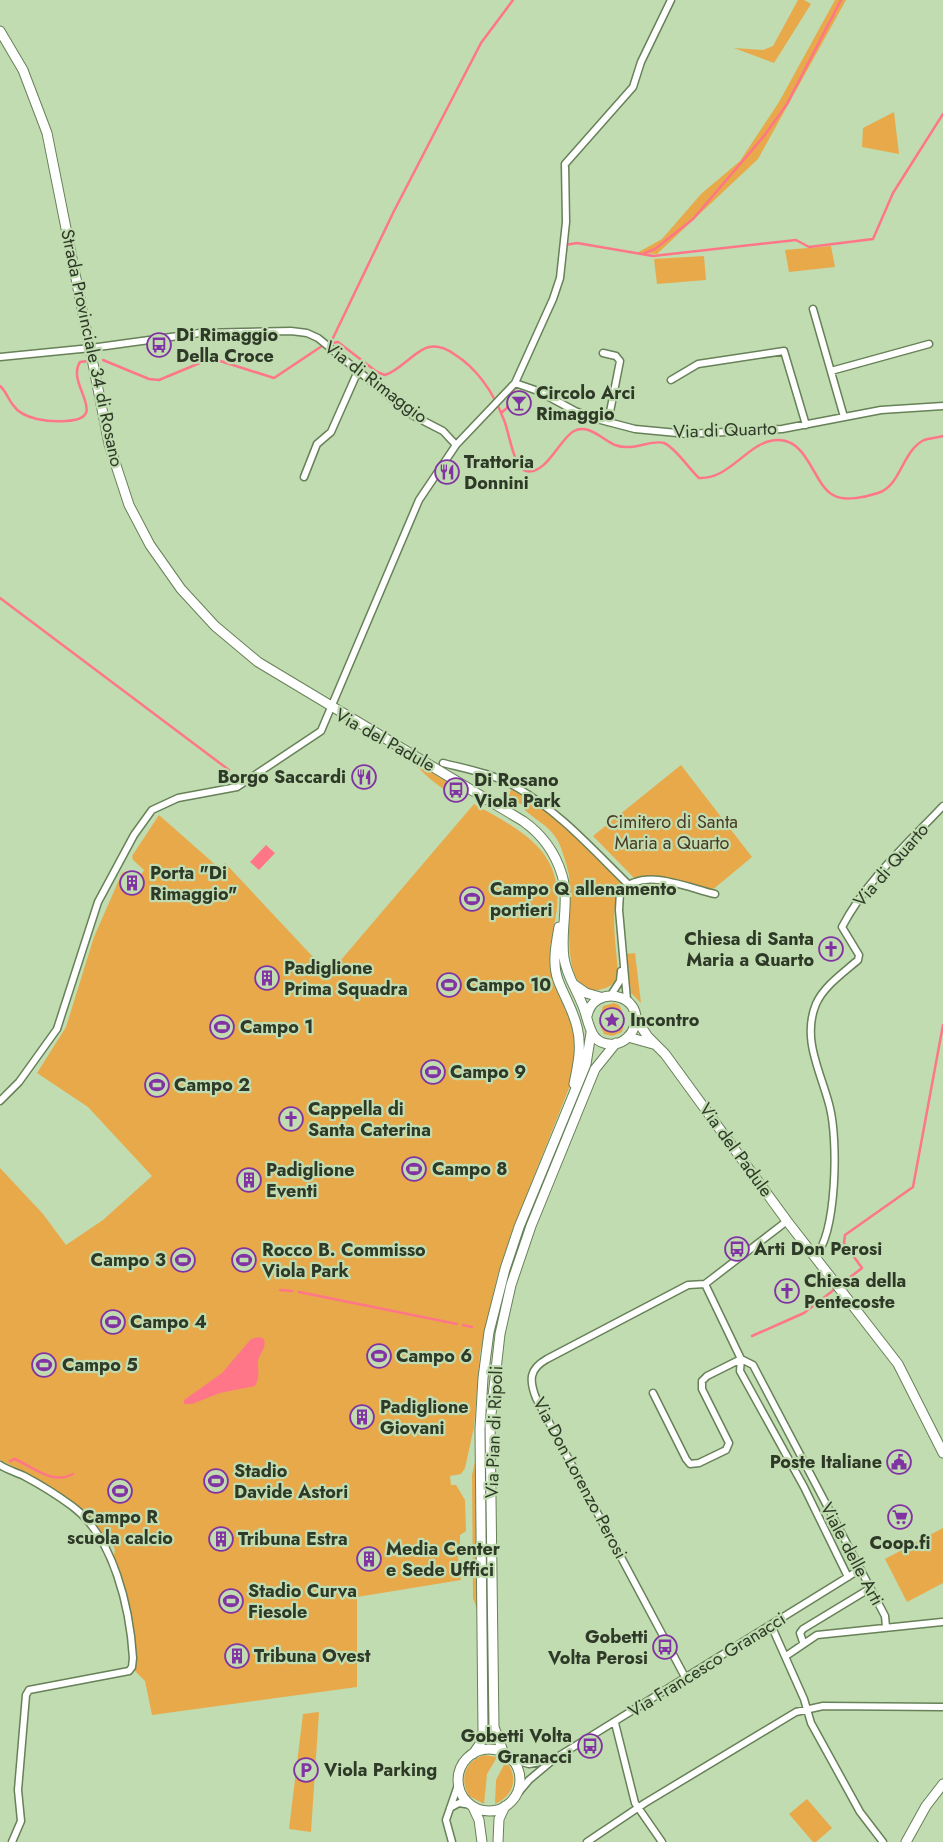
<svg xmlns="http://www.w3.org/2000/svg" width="943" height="1842" font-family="Jost,sans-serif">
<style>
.green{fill:#e8a94b}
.water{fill:#fe7688}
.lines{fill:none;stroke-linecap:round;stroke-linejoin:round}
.stream{stroke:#fe7688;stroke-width:2.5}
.street-casing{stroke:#678158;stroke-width:9}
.secondary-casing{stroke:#678158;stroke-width:11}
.street{stroke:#fff;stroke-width:6}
.secondary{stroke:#fff;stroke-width:9}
.labels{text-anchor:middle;stroke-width:4.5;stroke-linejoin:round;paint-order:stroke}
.poi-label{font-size:18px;font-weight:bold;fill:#2e3927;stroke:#c0dcb0;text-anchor:start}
.street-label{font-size:18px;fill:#2e3927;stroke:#c0dcb0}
.park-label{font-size:18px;fill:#493925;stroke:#c0dcb0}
</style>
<rect width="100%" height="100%" fill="#c0dcb0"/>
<path class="green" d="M798,0h6l7,4 -37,59 -40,-15 29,2 10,-4z
M835,0h11l-88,159 -101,95 -20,-1 25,-14 39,-45 39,-33 39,-59z
M894,112l5,42 -37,-7 1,-19z
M831,246l4,21 -46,5 -4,-22z
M704,256l2,24 -49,4 -3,-25z
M415,763l52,30 -2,4c-13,2 -43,-23 -50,-34z
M681,765l71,92 -41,34 -35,-10 -40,-1 -43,-44z
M511,789l42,26 71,67c-17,20 -7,67 -6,92 -3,9 -7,13 -16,15 -49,14 -27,-96 -34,-118 -3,-11 -7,-28 -14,-36 -7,-10 -20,-16 -29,-25v-4l-7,-3h-11z
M474,804c48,27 92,47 82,111 -3,19 -9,38 -5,57 4,17 12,32 19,49 7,21 6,47 -1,67l-58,146 -14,43 -17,76 -6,74 -9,41 -4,6 -11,2 1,9h5l9,15 1,31 -6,4v13l-3,1 4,31 -104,17v90l-205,28 -7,-34 -10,-10 -1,-20 -21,-91 2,-10 -3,-7 -40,-41 -26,-18 -46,-24v-292l43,46 23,31 37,-25 49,-44 -64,-69 -51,-34 29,-46 28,-90 28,-64 5,-2 12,7 5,-8 -11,-10 -1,-4 27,-41 60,53 6,-5 104,111z
M635,953l6,50 -10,-10 -4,-39z
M614,1003l5,2c5,8 6,18 3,27l-10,4 -8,-2 -5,-11 4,-17z
M477,1453l1,159 -5,-14 -1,-123z
M943,1528v55l-36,19 -22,-43z
M319,1712l-8,120 -22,-3 14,-115z
M484,1755l13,2 -10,17 -3,30 -15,-8c-10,-17 -4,-35 15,-41z
M506,1761c13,16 8,35 -11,43l1,-24z
M807,1799l25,29 -16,14h-3l-24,-28z"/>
<path class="water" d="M266,845l9,8 -16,17 -9,-8z
M259,1337l5,2c3,10 -5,14 -6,23 0,9 2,15 -3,24l-35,7 -28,11h-8v-4l38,-27 29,-34z"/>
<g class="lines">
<path class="stream" d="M565,245l12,-2 76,13 143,-16 13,7 64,-8 20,-46 50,-79
M645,253l10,-4 38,-30 71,-83 23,-32 54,-104
M332,343l1,-5 61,-127 87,-168 32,-43
M103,360l46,19 10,1 48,-20h10l57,18 51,-34 13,-2 39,30 8,3c16,-5 30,-25 44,-28 10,-2 18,2 25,7 24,15 40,40 50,66 5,11 9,47 22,51 20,5 34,-33 48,-40 14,-8 29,9 41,14 19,7 35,-6 49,-2 11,4 26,27 35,35 32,2 50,-39 80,-38 30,1 34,44 54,55 11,7 33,2 45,-2 23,-7 24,-42 46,-53 6,-2 13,-2 19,-4
M0,386c6,5 8,13 13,19 10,15 36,17 53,16 46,-2 -1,-37 14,-59l8,-1
M501,413l6,-5 9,-23
M0,598l229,172
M280,1290l12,1
M299,1292l158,32
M463,1325l9,2
M752,1336l52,-23 58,-45 -18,-25 1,-8 68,-48 30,-162
M10,1461l5,-2c19,9 38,26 58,15"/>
<g class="street-casing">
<path id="street" d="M813,309l31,108
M603,353l13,3 4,5 -12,61
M0,357l91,-9 109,-15 91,-2 16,2 11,5 94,77 31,16 13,14
M831,371l98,-27
M671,380l27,-16 86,-13 22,74
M515,383l23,8 37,20 18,7 42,11 53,5 94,-5 99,-19 62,-4
M304,477l13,-33 14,-12 27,-61
M443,763c24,6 51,11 73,24 44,25 77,63 113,98
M611,995l9,-14 1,-10
M627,1000l-8,-90 1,-18c24,-26 67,-4 95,2
M0,1101l19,-19 38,-53 41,-127 36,-67 18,-25 26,-12 59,-11 84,-56 98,-231 37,-55 59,-62 38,-84 7,-21 6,-56 -1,-58 68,-77 8,-25 30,-62
M815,1257c22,-25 23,-116 15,-149 -8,-34 -29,-68 -14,-104 8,-18 27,-31 42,-44l1,-5 -17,-28c24,-46 65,-83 101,-121
M705,1284l36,75 -1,12 64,116 44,90
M705,1284l82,-63
M741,1359l12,6 132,251 1,11
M653,1393l33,66 4,5 9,-1 27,-13 3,-7 -27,-54v-8l5,-5 34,-17
M0,1465c7,5 16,7 24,11 17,9 33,19 48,30 42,31 58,103 61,152l-1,9 -3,4 -100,19 -3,5 -8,95 3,31 -9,21
M771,1625l33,74 7,24 49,89 23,30
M803,1642l-3,-9 3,-4 66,-40
M786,1656l31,-21 125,-13
M685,1677l-149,-279c-7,-18 -7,-29 11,-39l141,-74 17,-1
M615,1723l20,80 27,39
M511,1759l18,5 22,-4
M513,1799l16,-19 25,-21 305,-189
M450,1808l9,-5 12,2
M452,1842l-6,-22 12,-35
M587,1842l58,-39 151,-91 27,-6 120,1"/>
</g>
<g class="secondary-casing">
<path id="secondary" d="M0,31l23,39 24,63 62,311 20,61 21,40 31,44 34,37 43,36 265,159c20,14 32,31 39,54 8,26 -2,56 2,83 3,21 17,37 22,57 4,14 7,31 28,29 10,-1 18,-9 21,-19 8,-32 -42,-41 -48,-9
M559,927c-3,17 -7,36 -1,53 6,16 15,30 19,47 5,19 1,38 -3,57
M573,984l13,9 14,4
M636,1019l12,18 17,17 122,167 111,143 45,89
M628,1037l25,7
M458 1780a31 31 0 1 1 62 0a31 31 0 1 1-62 0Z
M473,1754l7,-10 3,-13 -3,-302 3,-51 6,-46 16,-63 14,-42 67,-163 5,-31
M504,1754l-10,-27 -4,-304 10,-89 11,-49 20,-59 64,-157 21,-26
M473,1807l6,13 3,22
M498,1842l1,-23 6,-13
M906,1842l20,-36 17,-22"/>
</g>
<use href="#street" class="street"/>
<use href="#secondary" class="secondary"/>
</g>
<defs>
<g id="bus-ring" transform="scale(1.25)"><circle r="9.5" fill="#c0dcb0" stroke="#8233a3" stroke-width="1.5"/><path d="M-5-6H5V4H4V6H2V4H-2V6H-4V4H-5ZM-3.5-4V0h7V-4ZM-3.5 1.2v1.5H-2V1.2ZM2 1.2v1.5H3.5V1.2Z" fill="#8233a3"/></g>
<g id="bar-ring" transform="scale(1.25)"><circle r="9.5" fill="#c0dcb0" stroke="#8233a3" stroke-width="1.5"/><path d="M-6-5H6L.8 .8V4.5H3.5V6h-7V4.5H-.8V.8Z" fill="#8233a3"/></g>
<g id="restaurant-ring" transform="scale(1.25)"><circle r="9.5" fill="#c0dcb0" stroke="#8233a3" stroke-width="1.5"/><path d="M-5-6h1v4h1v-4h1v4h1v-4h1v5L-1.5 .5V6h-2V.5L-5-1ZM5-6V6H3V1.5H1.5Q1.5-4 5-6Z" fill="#8233a3"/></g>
<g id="building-ring" transform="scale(1.25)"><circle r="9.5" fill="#c0dcb0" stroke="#8233a3" stroke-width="1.5"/><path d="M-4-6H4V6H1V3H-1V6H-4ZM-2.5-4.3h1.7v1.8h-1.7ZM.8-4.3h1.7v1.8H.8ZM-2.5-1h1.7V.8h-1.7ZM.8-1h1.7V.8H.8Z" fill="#8233a3"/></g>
<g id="stadium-ring" transform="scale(1.25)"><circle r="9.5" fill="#c0dcb0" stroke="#8233a3" stroke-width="1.5"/><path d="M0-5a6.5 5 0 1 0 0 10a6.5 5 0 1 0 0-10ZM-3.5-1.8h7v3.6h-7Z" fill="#8233a3"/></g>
<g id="church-ring" transform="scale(1.25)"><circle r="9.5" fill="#c0dcb0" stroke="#8233a3" stroke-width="1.5"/><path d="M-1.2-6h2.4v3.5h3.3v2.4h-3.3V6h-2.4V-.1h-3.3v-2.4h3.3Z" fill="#8233a3"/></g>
<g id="sight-ring" transform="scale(1.25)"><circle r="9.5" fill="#c0dcb0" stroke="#8233a3" stroke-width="1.5"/><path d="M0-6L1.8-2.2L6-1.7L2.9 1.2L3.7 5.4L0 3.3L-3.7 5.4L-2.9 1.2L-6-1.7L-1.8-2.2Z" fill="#8233a3"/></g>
<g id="civic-ring" transform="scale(1.25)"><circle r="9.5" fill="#c0dcb0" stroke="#8233a3" stroke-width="1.5"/><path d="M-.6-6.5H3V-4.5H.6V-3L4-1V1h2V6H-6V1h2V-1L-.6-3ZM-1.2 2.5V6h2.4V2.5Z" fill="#8233a3"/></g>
<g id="supermarket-ring" transform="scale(1.25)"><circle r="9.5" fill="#c0dcb0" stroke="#8233a3" stroke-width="1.5"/><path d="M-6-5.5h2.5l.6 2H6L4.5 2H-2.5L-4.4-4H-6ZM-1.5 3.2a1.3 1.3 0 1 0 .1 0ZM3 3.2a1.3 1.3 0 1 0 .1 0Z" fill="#8233a3"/></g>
<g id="parking-ring" transform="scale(1.25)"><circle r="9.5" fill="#c0dcb0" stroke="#8233a3" stroke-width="1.5"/><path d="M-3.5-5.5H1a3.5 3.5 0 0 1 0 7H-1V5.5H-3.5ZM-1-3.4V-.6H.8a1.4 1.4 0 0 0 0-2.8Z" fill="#8233a3"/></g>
</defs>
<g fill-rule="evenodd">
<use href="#bus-ring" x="159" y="345"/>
<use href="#bar-ring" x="519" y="403"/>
<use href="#restaurant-ring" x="447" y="472"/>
<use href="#restaurant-ring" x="364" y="777"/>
<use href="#bus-ring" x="456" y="790"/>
<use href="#building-ring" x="132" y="883"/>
<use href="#stadium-ring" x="472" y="899"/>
<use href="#church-ring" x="831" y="949"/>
<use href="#building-ring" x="267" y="978"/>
<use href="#stadium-ring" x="449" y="985"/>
<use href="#sight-ring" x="612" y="1020"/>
<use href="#stadium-ring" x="222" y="1027"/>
<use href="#stadium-ring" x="433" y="1072"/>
<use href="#stadium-ring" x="157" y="1085"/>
<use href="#church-ring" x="291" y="1119"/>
<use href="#stadium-ring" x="414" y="1169"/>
<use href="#building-ring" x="249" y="1180"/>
<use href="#bus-ring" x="737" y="1249"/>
<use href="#stadium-ring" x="183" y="1260"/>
<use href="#stadium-ring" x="244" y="1260"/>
<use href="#church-ring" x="787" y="1291"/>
<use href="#stadium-ring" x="113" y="1322"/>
<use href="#stadium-ring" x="379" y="1356"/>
<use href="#stadium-ring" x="44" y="1365"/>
<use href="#building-ring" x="362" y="1417"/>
<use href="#civic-ring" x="899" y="1462"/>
<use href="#stadium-ring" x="216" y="1481"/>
<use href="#stadium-ring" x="120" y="1491"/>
<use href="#supermarket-ring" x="900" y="1517"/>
<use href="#building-ring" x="221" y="1539"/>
<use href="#building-ring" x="369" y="1559"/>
<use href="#stadium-ring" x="231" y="1601"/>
<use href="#bus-ring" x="665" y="1647"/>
<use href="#building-ring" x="237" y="1656"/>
<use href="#bus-ring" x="590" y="1746"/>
<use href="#parking-ring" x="306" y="1770"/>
</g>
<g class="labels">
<g class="poi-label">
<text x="176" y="341">Di Rimaggio<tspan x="176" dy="21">Della Croce</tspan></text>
<text x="536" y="399">Circolo Arci<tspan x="536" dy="21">Rimaggio</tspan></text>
<text x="464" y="468">Trattoria<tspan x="464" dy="21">Donnini</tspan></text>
<text x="346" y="783" text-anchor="end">Borgo Saccardi</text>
<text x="474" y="786">Di Rosano<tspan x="474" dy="21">Viola Park</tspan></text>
<text x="150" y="879">Porta "Di<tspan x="150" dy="21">Rimaggio"</tspan></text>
<text x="490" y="895">Campo Q allenamento<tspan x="490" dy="21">portieri</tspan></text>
<text x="814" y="945" text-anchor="end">Chiesa di Santa<tspan x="814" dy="21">Maria a Quarto</tspan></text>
<text x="284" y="974">Padiglione<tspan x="284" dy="21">Prima Squadra</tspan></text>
<text x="466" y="991">Campo 10</text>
<text x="630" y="1026">Incontro</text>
<text x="240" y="1033">Campo 1</text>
<text x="450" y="1078">Campo 9</text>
<text x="174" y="1091">Campo 2</text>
<text x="308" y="1115">Cappella di<tspan x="308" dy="21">Santa Caterina</tspan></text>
<text x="432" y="1175">Campo 8</text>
<text x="266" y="1176">Padiglione<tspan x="266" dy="21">Eventi</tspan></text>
<text x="754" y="1255">Arti Don Perosi</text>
<text x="262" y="1256">Rocco B. Commisso<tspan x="262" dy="21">Viola Park</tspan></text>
<text x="166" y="1266" text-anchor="end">Campo 3</text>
<text x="804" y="1287">Chiesa della<tspan x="804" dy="21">Pentecoste</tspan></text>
<text x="130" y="1328">Campo 4</text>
<text x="396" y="1362">Campo 6</text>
<text x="62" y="1371">Campo 5</text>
<text x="380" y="1413">Padiglione<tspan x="380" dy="21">Giovani</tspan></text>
<text x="882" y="1468" text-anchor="end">Poste Italiane</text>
<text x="234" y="1477">Stadio<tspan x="234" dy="21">Davide Astori</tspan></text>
<text x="120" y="1523" text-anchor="middle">Campo R<tspan x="120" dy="21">scuola calcio</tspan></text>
<text x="238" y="1545">Tribuna Estra</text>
<text x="900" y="1549" text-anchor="middle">Coop.fi</text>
<text x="386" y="1555">Media Center<tspan x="386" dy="21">e Sede Uffici</tspan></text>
<text x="248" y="1597">Stadio Curva<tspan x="248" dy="21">Fiesole</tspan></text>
<text x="648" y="1643" text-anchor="end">Gobetti<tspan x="648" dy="21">Volta Perosi</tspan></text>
<text x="254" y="1662">Tribuna Ovest</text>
<text x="572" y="1742" text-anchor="end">Gobetti Volta<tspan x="572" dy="21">Granacci</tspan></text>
<text x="324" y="1776">Viola Parking</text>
</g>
<g class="street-label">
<text transform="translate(92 348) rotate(78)" y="6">Strada Provinciale 34 di Rosano</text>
<text transform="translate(376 382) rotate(37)" y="6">Via di Rimaggio</text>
<text transform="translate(725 430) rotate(-2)" y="6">Via di Quarto</text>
<text transform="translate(385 740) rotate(29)" y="6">Via del Padule</text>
<text transform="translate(891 865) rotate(-49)" y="6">Via di Quarto</text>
<text transform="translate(736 1150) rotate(54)" y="6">Via del Padule</text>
<text transform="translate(494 1432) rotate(-88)" y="6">Via Pian di Ripoli</text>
<text transform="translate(580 1478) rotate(62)" y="6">Via Don Lorenzo Perosi</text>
<text transform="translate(852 1554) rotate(62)" y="6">Viale delle Arti</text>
<text transform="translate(707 1665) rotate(-32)" y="6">Via Francesco Granacci</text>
</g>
<g class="park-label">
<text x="672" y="828">Cimitero di Santa<tspan x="672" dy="21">Maria a Quarto</tspan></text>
</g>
</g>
</svg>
